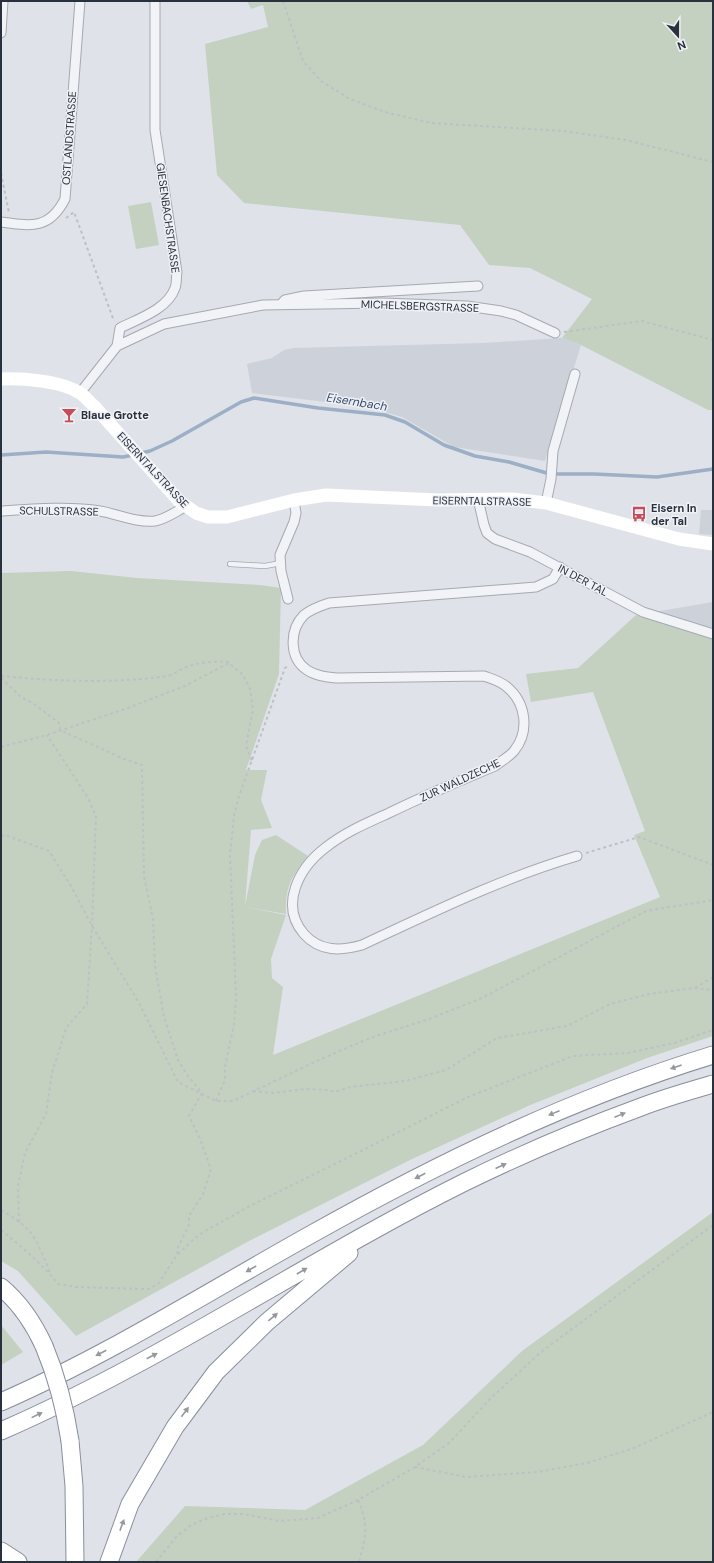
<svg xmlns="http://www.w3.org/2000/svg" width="714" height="1563" font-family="'DM Sans',sans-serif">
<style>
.built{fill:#cdd1d9}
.green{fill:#c4d1c1}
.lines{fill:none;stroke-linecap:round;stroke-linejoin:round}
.stream{stroke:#9cafc6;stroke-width:3.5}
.service-casing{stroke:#a5a9b2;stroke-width:6}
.minor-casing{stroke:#a5a9b2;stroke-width:11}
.motorway-casing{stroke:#888f9d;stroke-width:19}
.path{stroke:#bec0c6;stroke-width:2;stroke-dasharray:3 3;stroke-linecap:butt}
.service{stroke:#f2f3f6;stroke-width:4.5}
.minor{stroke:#f2f3f6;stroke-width:9}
.secondary{stroke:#fff;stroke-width:13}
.motorway{stroke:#fff;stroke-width:17}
.motorway-bridge-casing{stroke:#888f9d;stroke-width:19;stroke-linecap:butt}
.motorway-bridge{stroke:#fff;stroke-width:17}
.oneway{fill:#94989e}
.labels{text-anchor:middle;stroke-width:3;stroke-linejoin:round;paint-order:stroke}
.street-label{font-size:11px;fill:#29303e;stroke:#eff1f5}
.poi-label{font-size:11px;font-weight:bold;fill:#29303e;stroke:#eff1f5;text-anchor:start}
.water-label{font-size:12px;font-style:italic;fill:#364d6f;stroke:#eff1f5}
</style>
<rect width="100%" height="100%" fill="#dfe2e8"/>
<path class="built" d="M562,338l19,7 -36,116 -91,-14 -52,-30 -35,-10 -115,-14 -5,-29 25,-6 12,-8 9,-2 191,-5z
M713,493v42l-14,-1 2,-24h11z
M713,602v36l-77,-23z"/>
<path class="green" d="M247,1h466v409h-5l-127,-65 -19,-7 30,-39 -62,-31 -41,-3 -29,-40 -216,-22 -27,-28 -12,-131 63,-17 -5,-22 -12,4z
M151,202l8,43 -23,4 -8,-43z
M71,571l66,7 123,7 21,3 -2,86 -33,96h21l-6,30 11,28 -21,2 -6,76 10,-51 7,-15 14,-5 32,21c-17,21 -23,31 -22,58l-41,-7 41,8 -15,44 1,19 11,9 -10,68 387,-158 -26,-62 11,-4 -52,-139 -62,10 -5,-28 52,-6 58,-53 77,23v398l-66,22 -119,48 -118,54 -161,81 -173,95 -58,-65 -17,-10v-688z
M713,1212v350h-577l49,-56 120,4 118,-65 99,-94z
M1,1325l22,27 -22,13z"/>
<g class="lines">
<path class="stream" d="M141,453l9,-2 22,-10 69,-39 13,-4 64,10 67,7 20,7 39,23 31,11 34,6 41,12h44l63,3 56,-8
M1,455l45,-3 77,5 10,-2"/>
<g class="service-casing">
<path id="service" d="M230,564l35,2 16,-3"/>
</g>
<g class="minor-casing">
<path id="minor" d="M1,33l2,-32
M1,222c30,4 48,8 64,-23l15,-198
M283,302l2,-2 19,-4 174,-10
M117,346l47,-22 99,-19 119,-2 85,3 34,5 15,4 39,18
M80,393l37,-47 3,-18c18,-9 48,-19 55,-40 2,-5 1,-11 2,-16l-22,-142v-129
M478,499l6,26 3,8 8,6 35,13 113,60 70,22
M546,503l5,-24 2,-28 22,-77
M1,511c30,-2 69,-5 99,0 18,3 36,12 55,10 11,-2 20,-9 30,-14
M560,567l-7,12 -17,8 -207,16c-9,3 -18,6 -25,12 -15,15 -15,43 3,55 9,6 20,7 30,8l147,-2c8,3 16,5 23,11 19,16 23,44 7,64 -5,6 -13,10 -19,15 -36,15 -71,30 -106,47 -22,10 -44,19 -64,35 -26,20 -46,57 -21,86 16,18 37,17 58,11 71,-33 140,-67 215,-89
M288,599l-7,-28 -1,-16 14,-33 2,-9 -2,-13"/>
</g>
<g class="motorway-casing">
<path id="motorway" d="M1,1287c18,15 33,37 43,59
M1,1402c107,-47 207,-110 309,-167 128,-72 262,-137 403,-180
M1,1431c161,-70 307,-171 464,-249 57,-28 116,-53 176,-75 23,-9 48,-16 72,-23
M70,1441l4,45 1,76
M1,1551l17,11
M109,1562l21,-58 45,-77 41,-55 51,-50 82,-69"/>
</g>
<path class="path" d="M283,1l20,60 18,20 29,18 35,13 46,11 132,8 63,9 87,22
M1,173l8,40
M66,218l8,-6 40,109
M564,332l78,-11 71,19
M1,676c54,5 112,8 166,0 7,-1 13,-7 19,-9 15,-5 28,-6 43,-5
M1,678l20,19 13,7 25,19 1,7 64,29 18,6 2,111 9,43 2,47 9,51 14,43 10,16 14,17 -13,23 11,23 11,30 -8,25 -14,22v9l-11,22 -1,7
M1,747l46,-12 78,-26 60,-23 44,-23 14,12 7,14 3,20 -7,37 6,15
M1,836l4,-1 44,16 22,35 21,40 47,77 39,79 38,19h17l88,-42 49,-21 59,-19 53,-21 164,-87 67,-11
M586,853l53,-16 74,28
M695,988l18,-11
M253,1091l21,2 31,-4 22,1 8,2 15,-5 55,-6 41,-11 51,-32 70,-12 43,-22 39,-10 45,-6 19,2
M216,1101l9,-21v-13l9,-43 2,-26 -6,-143 4,-39 5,-20 46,-128 4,-3
M1,1210c10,6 20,12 28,21 8,8 17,31 21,42
M19,1222l-1,-36 7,-33 21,-39 6,-41 14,-45 21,-24 5,-78 4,-110 -8,-18 -41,-63
M1,1230c20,16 41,34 57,54l18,3 72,2 10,-5 19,-29 18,-17 10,-7 45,-25 113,-56 105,-53 105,-41 55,-3 46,-10 39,-13
M415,1467l52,10 70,-5 50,-9 47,-15 79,-36
M358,1500c11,26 8,36 1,62
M156,1562l20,-25 15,-12 17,-7 17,-4h19l35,7 39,-3 40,-18 57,-33 34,-24 41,-44 51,-47 172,-127"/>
<use href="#service" class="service"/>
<use href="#minor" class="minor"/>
<path class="secondary" d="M1,379c21,-1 61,2 79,14 5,3 9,9 14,13l85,95 17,12 12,4h19l67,-17 32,-5 112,5 74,-1 34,4 133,36 34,5"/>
<use href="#motorway" class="motorway"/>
<g class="motorway-bridge-casing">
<path id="motorway-bridge" d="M44,1346c13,31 21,62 26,95"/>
</g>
<use href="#motorway-bridge" class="motorway-bridge"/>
</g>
<defs><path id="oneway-solid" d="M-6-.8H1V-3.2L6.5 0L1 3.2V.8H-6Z"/></defs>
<g class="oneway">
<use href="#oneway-solid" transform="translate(676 1067) rotate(161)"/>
<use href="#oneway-solid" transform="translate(554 1113) rotate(158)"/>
<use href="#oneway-solid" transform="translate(620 1115) rotate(-22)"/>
<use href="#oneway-solid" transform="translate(501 1166) rotate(-25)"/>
<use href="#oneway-solid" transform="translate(420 1176) rotate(153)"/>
<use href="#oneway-solid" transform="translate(251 1269) rotate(150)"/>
<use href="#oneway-solid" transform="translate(302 1271) rotate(-30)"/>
<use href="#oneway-solid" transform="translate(273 1317) rotate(-40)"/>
<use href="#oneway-solid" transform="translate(101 1353) rotate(152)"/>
<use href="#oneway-solid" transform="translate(152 1356) rotate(-27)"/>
<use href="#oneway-solid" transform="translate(185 1412) rotate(-53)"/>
<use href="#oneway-solid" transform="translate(37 1415) rotate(-26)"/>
<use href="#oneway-solid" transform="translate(122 1525) rotate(-70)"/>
</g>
<defs>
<g id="bar-bare" transform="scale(1.2)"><path d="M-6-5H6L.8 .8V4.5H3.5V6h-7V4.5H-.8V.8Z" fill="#c64b59" stroke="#eff1f5" stroke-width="2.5" paint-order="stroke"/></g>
<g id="bus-bare" transform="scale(1.2)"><path d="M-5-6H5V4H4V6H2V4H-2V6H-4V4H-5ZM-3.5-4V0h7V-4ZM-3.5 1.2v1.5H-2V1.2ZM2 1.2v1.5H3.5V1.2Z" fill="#c64b59" stroke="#eff1f5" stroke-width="2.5" paint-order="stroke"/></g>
</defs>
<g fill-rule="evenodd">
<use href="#bar-bare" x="69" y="415"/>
<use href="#bus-bare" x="639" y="514"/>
</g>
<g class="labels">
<g class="street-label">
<text transform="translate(69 138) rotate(-86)" y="4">OSTLANDSTRASSE</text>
<text transform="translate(168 218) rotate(82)" y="4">GIESENBACHSTRASSE</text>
<text transform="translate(420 306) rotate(2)" y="4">MICHELSBERGSTRASSE</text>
<text transform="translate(153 470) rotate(47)" y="4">EISERNTALSTRASSE</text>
<text transform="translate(482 501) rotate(1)" y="4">EISERNTALSTRASSE</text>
<text transform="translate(59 511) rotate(1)" y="4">SCHULSTRASSE</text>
<text transform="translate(583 580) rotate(28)" y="4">IN DER TAL</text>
<text transform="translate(460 780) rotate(-25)" y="4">ZUR WALDZECHE</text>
</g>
<g class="poi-label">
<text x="81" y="419">Blaue Grotte</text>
<text x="651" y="512">Eisern In<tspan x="651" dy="13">der Tal</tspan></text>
</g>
<g class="water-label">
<text transform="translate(357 402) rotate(9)" y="4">Eisernbach</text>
</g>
</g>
<rect width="714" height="1563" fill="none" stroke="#29303e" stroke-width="4"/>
<g transform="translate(678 36) rotate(159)" stroke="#eff1f5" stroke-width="3" paint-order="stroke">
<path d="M0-3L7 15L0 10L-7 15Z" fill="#29303e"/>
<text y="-6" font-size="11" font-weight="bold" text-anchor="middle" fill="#29303e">N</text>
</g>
</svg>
